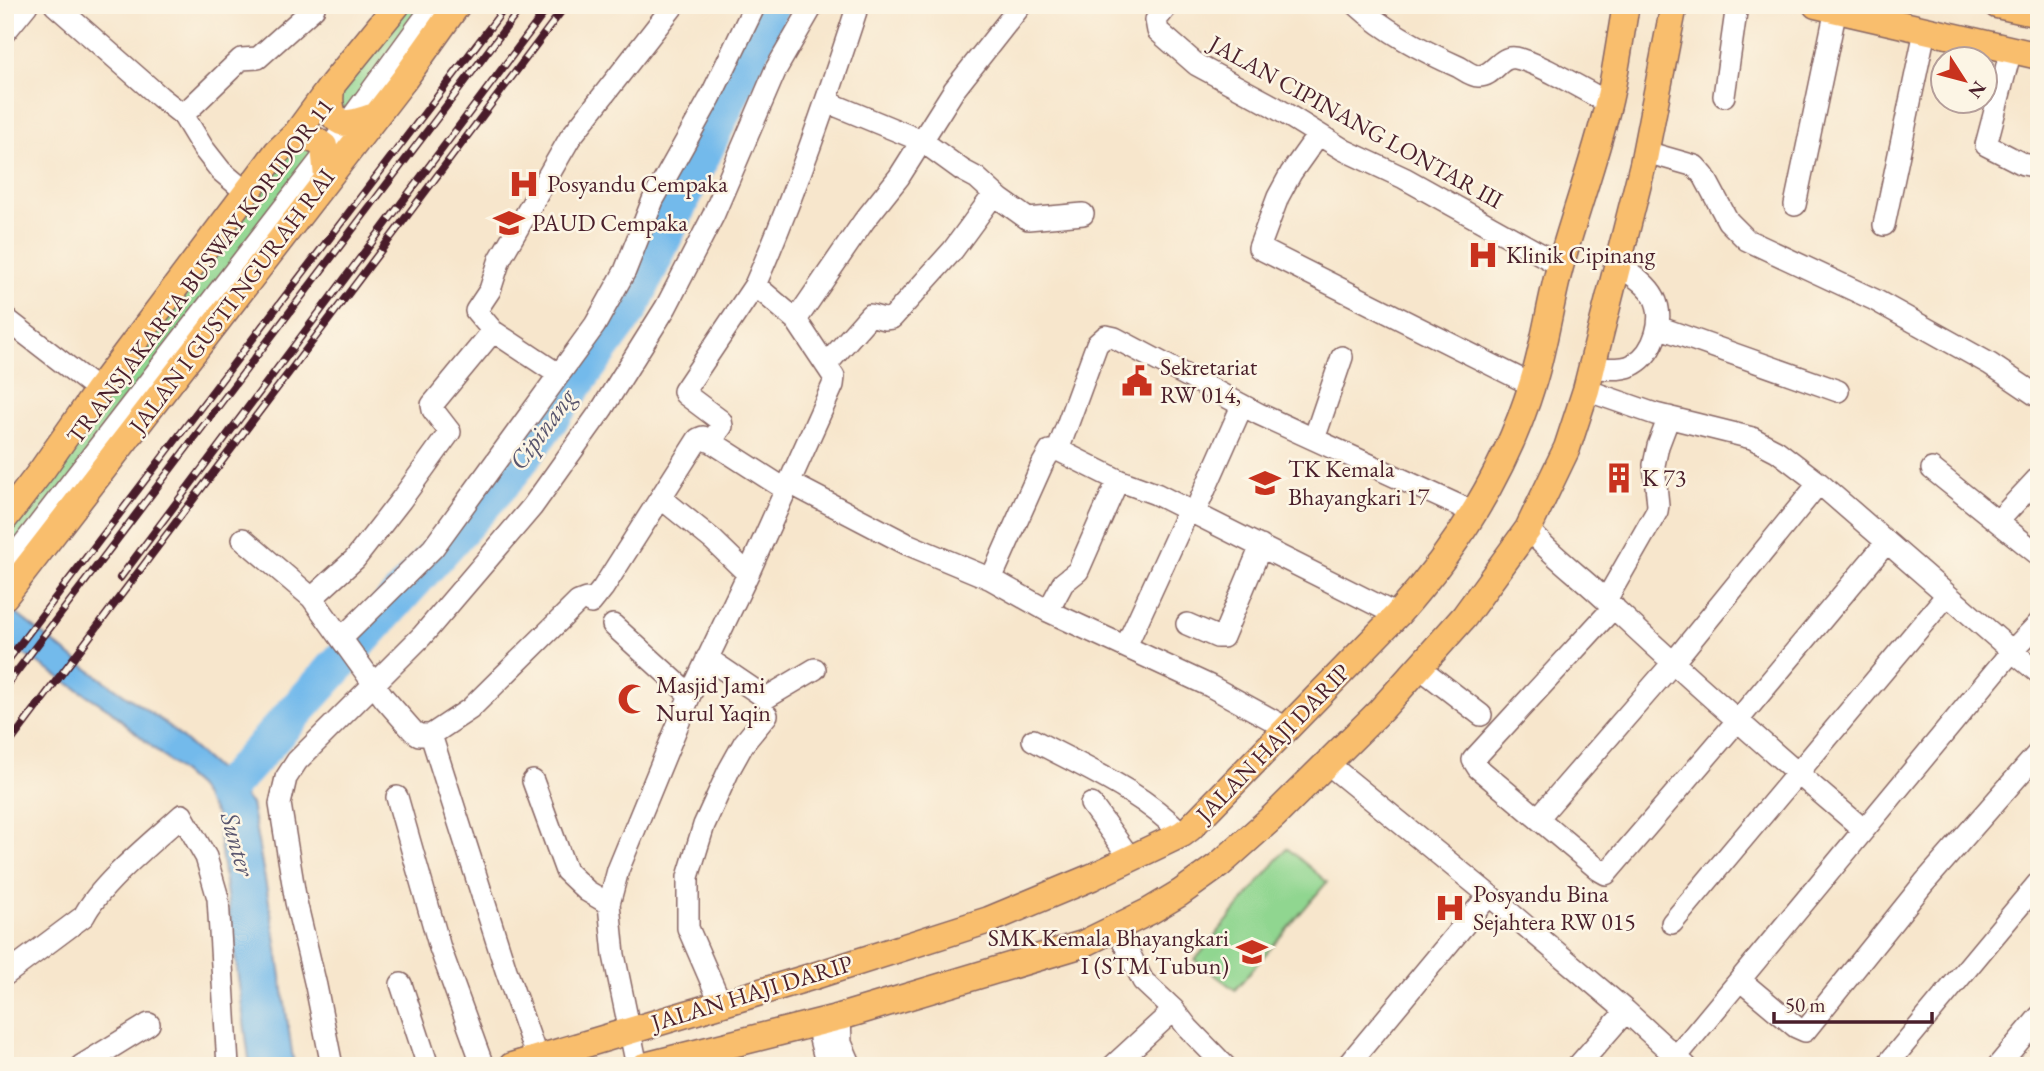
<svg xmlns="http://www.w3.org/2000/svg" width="2044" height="1071" font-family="'EB Garamond',serif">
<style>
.green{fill:#90d690;stroke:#6d7a5e;stroke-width:2}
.water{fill:#73baeb;stroke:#5e6c8b;stroke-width:2}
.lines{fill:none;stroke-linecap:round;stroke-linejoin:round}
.river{stroke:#73baeb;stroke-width:38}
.minor-casing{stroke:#876563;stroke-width:24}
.major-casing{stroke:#876563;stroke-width:29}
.minor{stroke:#fff;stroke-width:21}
.major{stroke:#f9be6d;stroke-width:26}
.rail-casing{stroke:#4a1f2b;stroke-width:8}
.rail{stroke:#fcf5e5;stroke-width:5;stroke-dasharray:16;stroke-linecap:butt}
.labels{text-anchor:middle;stroke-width:5;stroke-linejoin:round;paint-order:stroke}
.street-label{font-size:24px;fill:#4a1f2b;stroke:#fcf5e5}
.poi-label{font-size:24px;fill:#4a1f2b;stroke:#fcf5e5;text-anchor:start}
.water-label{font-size:26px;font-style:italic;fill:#58556e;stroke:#fcf5e5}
</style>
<rect width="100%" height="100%" fill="#fcf5e5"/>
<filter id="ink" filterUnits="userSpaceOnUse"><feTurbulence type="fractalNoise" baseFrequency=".0143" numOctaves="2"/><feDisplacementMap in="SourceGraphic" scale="14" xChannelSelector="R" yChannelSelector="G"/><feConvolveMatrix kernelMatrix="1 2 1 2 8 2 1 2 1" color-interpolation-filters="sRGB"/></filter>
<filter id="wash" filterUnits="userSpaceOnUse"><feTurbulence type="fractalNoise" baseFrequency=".00686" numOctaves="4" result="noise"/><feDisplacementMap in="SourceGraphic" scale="28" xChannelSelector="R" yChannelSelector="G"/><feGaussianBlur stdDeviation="1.57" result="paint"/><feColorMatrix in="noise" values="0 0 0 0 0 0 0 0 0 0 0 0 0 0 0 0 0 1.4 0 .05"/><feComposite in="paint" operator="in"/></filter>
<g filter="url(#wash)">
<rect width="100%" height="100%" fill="#f7e6cc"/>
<path class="green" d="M397,5h37l-87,118 -15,-38z
M296,134l28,12 -319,422v-50z
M1287,848l40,34 -92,108 -40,-30z"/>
<path class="water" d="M5,605l80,62 80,56 63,56 23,25 23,125 20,137h-44l-34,-251 -19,-29 -87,-76 -105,-68z"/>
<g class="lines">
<path class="river" d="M223,792l285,-316 122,-168 142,-303"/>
</g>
</g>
<g filter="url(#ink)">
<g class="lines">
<g class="minor-casing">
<path id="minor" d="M55,5l105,92 23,18 20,33 18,23 25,21
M674,5l-104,133 -70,121 -10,31 -14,21 17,20 -61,74 1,5 17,22 -49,68 -46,59 -43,39 72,100 29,33 6,4h12l39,-26 108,-107 8,-3 5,4 12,-15 95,-149 5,-2 5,4 4,-1 10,-14 -1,-5 -36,-27 -1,-3 71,-106
M1168,5l-12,15 2,11 39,34 76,41 71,44 60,28 156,87
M1357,5c29,27 66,46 102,62 5,3 13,9 19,9 16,1 21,-21 38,-18 24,5 69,33 93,45
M5,32l22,-27
M2011,50l-25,95 37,19 16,3
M1724,96l13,-91
M827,102l95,39 40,29 15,8 23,21 28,20 55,-5
M183,115l58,-56 17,-1 56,-50
M1318,135l-27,38 -13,24 -19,51 273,137
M1646,152l49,14 9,10 24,45 19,19 128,60 115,64 49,33
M1795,205l41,-196
M1884,225l41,-194
M5,318l93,72
M796,320l68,-99 35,-44 55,-87 67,-85
M1658,327l180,64
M493,331l65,43
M826,365l44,-50 14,4 8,-1 61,-68 41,-56
M1591,368c12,0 33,3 43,-4 21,-12 31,-46 20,-67 -8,-15 -25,-24 -37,-33
M1586,390l69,24 97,24 25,13 42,32 193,168 27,-28
M1314,439l28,-82
M710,441l75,48
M1058,450l-8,1 -8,14 -51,114 57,32 162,75 77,42
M1932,469l107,86
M788,482l119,62 84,35
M661,498l52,42 35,34
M1194,514l48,-108
M1998,521l41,-44
M1528,529c26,29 58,51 86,79 81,76 165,150 250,222
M243,539l69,59
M5,568l321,-415 108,-148
M1606,600l51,-89 1,-6 -4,-40 4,-19 11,-29
M1614,607l-141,153 5,8 121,102 7,4 132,-154 148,-177
M1048,611l15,-28 15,-12 40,-91
M1397,615l-241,-121 -38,-14 -60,-30 39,-106 9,-8 9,2 144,76 216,99
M1187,624l30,13h6l38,-91
M613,625l77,70
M342,638l91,-90 162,-223 30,-54 28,-71 57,-102 45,-93
M1126,646l62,-135
M707,658l59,40 49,-29
M1420,668l61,47
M431,735l75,235 31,88
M1033,740c52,28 108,51 149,94
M1327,763l162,132 137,116 60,55
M533,781l33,90 21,20 22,13
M397,797l43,151 43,118
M1091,804l39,54
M1539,817l133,-153 147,-181
M1672,923l275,-328
M1116,927l27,54 31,29 14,18 37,38
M5,975l79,-59c16,-32 71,-76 98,-101l24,42 12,41 10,168
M1740,980l56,47 9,4 119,-148 115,-131
M401,984l27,82
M721,1004l-33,-76v-51l16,-52 25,-55 15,-27 23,-28
M840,1017l1,26 10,23
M819,1022l1,17 7,27
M1676,1057l336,-406 27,22
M81,1066l68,-42
M332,1066l-16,-80 -20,-84 -16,-98 6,-26 11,-17 125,-125 110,-129 70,-98 64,-102 47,-91 63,-147 37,-64
M637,1066l-23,-111 -5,-51 9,-34 72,-175 58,-121 85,-189 1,-8 -38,-57 -41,-35c40,-91 72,-185 103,-280
M1113,1066l61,-56
M1347,1066l142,-171
M1578,1066l48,-55
M1886,1066l153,-184
M1998,1066l41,-49"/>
</g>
<g class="major-casing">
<path id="major" d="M1816,5l223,51
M1997,5l42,9
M332,85c-3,12 -4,38 15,38 9,0 20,-5 29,-7
M296,134l21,7 7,5 3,31
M5,518l37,-48 56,-80 179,-238 19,-18 36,-49 65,-80
M5,596l398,-515 54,-76
M512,1066l302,-90 175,-56 103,-43 90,-43 8,-6 207,-213c61,-68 109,-144 136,-233 12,-39 17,-80 28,-119 15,-53 34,-105 47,-158 8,-33 12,-67 18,-100
M644,1066l196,-49 243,-73 67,-33 30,-18 39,-28 55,-49 106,-105 84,-94 64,-88 39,-81 19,-58 57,-226 31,-159"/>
</g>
<use href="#minor" class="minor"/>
<use href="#major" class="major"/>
<g class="rail-casing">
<path id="rail" d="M120,578l430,-573
M5,664l502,-659
M5,687l518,-682
M5,749l561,-744"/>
</g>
<use href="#rail" class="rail"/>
</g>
</g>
<defs>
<g id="hospital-bare" transform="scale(2.415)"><path d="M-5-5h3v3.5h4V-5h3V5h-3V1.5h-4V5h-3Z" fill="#c8321e" stroke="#fcf5e5" stroke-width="2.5" paint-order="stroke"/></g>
<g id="school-bare" transform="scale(2.415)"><path d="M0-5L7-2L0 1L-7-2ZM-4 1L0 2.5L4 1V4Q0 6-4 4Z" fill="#c8321e" stroke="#fcf5e5" stroke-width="2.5" paint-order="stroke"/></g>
<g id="civic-bare" transform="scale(2.415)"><path d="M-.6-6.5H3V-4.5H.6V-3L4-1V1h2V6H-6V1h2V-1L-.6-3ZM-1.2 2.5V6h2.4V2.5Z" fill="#c8321e" stroke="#fcf5e5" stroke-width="2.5" paint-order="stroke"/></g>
<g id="building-bare" transform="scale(2.415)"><path d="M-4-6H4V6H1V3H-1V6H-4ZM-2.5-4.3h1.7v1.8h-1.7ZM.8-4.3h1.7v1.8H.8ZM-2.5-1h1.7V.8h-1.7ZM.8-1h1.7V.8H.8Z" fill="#c8321e" stroke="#fcf5e5" stroke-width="2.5" paint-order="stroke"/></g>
<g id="mosque-bare" transform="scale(2.415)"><path d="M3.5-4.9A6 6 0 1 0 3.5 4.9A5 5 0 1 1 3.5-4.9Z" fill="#c8321e" stroke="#fcf5e5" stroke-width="2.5" paint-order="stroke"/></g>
</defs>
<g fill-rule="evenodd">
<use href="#hospital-bare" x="524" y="184"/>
<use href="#school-bare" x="509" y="223"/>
<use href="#hospital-bare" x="1483" y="255"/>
<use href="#civic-bare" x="1137" y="381"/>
<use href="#building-bare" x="1619" y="478"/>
<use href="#school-bare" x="1265" y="483"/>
<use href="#mosque-bare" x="633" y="699"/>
<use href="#hospital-bare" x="1450" y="908"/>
<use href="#school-bare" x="1252" y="952"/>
</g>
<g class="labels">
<g class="street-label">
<text transform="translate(1356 122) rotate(29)" y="8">JALAN CIPINANG LONTAR III</text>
<text transform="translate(200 271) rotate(-53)" y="8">TRANSJAKARTA BUSWAY KORIDOR 11</text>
<text transform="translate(232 301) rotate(-53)" y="8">JALAN I GUSTI NGURAH RAI</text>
<text transform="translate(1273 743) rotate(-46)" y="8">JALAN HAJI DARIP</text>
<text transform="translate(752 993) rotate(-17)" y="8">JALAN HAJI DARIP</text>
</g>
<g class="poi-label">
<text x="547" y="192">Posyandu Cempaka</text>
<text x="532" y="231">PAUD Cempaka</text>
<text x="1506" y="263">Klinik Cipinang</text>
<text x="1160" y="375">Sekretariat<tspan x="1160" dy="28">RW 014,</tspan></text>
<text x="1288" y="477">TK Kemala<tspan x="1288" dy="28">Bhayangkari 17</tspan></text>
<text x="1642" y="486">K 73</text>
<text x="656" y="693">Masjid Jami<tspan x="656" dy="28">Nurul Yaqin</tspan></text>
<text x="1473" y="902">Posyandu Bina<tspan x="1473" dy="28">Sejahtera RW 015</tspan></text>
<text x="1229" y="946" text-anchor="end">SMK Kemala Bhayangkari<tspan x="1229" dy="28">I (STM Tubun)</tspan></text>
</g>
<g class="water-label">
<text transform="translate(542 429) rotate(-54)" y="9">Cipinang</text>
<text transform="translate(238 844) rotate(74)" y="9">Sunter</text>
</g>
</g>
<rect width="2044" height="1071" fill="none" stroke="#fcf5e5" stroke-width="28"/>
<g transform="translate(1964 80) rotate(126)"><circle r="33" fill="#fcf5e5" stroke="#b59f9b" stroke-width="2"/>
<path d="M0-5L12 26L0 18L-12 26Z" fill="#c8321e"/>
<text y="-10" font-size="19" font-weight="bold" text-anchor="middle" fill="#4a1f2b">N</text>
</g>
<path d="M1774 1012v10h158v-10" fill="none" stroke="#4a1f2b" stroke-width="3.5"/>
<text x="1785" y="1012" font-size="21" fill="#4a1f2b" stroke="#fcf5e5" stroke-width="5" paint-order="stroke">50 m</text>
</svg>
